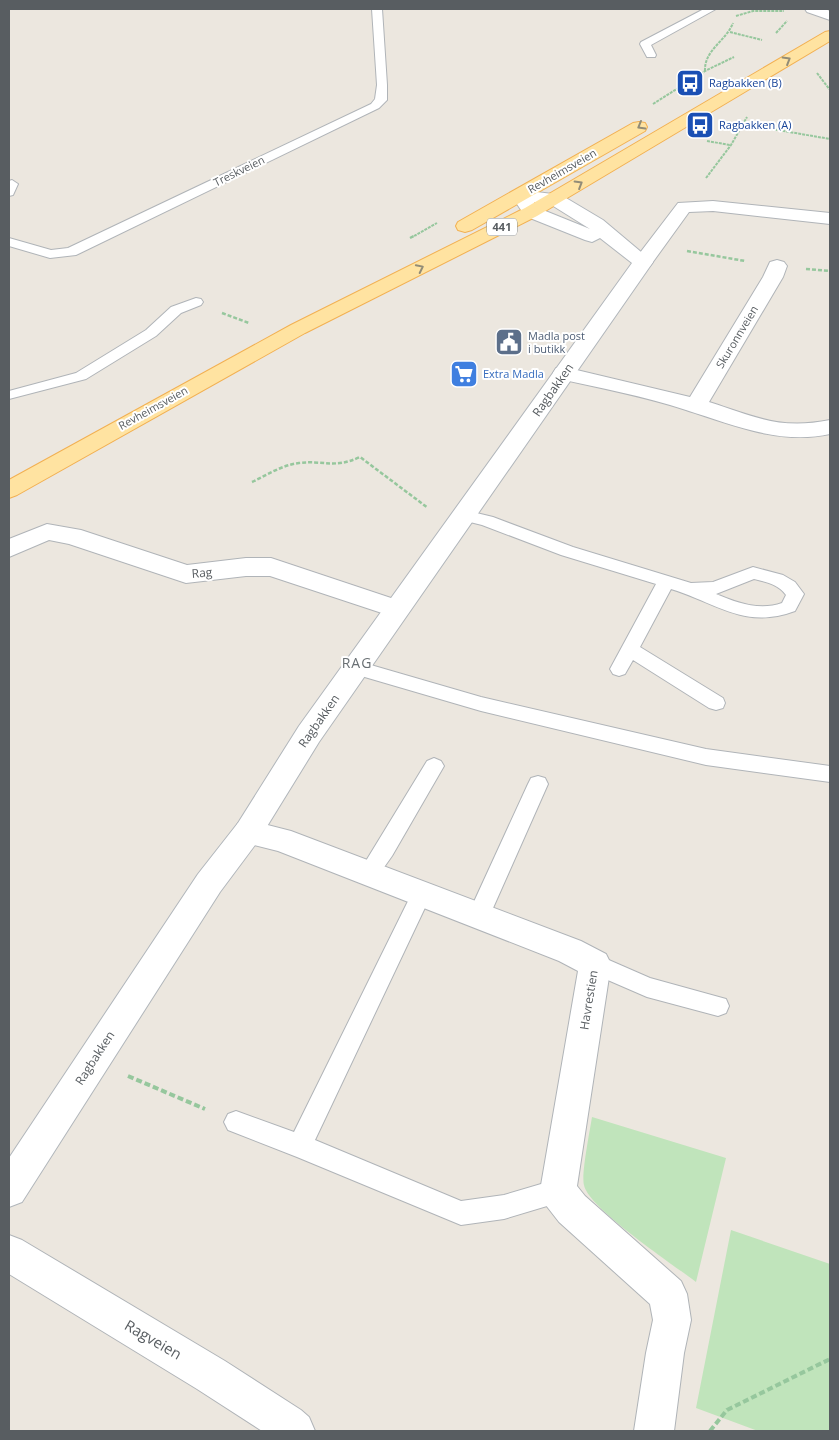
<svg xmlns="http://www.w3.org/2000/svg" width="839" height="1440" font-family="'Open Sans',sans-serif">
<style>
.green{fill:#c0e4bb}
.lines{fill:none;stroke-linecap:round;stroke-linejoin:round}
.lane-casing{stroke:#b0b4b8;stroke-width:2}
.street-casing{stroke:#b0b4b8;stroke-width:2}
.secondary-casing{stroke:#b1b6bb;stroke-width:2}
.primary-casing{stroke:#f2b052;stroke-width:2}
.path-far2{stroke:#96c79d;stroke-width:2;stroke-dasharray:3 1;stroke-linecap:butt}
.path-far1{stroke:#96c79d;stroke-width:2.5;stroke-dasharray:4 2;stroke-linecap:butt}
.path{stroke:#96c79d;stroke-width:4;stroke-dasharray:6 3;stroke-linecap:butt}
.lane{fill:#fff;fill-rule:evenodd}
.street{fill:#fff;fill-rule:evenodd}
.secondary{fill:#fff;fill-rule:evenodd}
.primary{fill:#ffe3a1;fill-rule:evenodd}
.oneway{stroke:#928c77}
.labels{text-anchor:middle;stroke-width:4;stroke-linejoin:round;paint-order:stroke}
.far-transit-label{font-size:11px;fill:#164399;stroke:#fff;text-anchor:start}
.far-street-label{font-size:11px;fill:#585d61;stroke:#fff}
.shield{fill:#fff;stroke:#8a8e90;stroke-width:1}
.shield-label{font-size:11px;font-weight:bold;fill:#585d61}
.far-service-label{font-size:11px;fill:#4e5e75;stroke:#fff;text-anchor:start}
.far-shop-label{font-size:11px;fill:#366cbe;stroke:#fff;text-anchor:start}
.street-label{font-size:12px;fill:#585d61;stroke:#fff}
.neighbourhood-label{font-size:14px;letter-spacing:1px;fill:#696f73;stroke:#fff}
.near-street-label{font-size:15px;fill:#585d61;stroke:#fff}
</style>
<rect width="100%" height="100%" fill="#ece7df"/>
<path class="green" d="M592,1117l134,41 -30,124c-22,-17 -108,-74 -112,-97 -3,-10 6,-55 8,-68z
M731,1230l99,34v167h-72l-62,-23z"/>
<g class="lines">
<g class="lane-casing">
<path id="lane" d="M372,9h10l5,76v15l-8,8 -303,147 -26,3 -41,-12v-8l42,12 17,-2 303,-144 4,-5 2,-14z
M704,9h12l-65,36 5,10 -1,2h-8l-7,-13 1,-2z
M12,180l6,4 -5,11 -4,1v-15z
M196,298l5,1 2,3 -2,3 -20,8 -25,23 -70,43 -77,20v-8l67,-18 70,-43 25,-23z
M464,510l29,7 80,30 118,36 22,-1 40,-15 30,8 12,7 9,12 -9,17c-51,19 -78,-8 -124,-22l-31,58 83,51 2,5 -2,5 -7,2 -7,-2 -76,-48 -8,14 -6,2 -6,-2 -3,-5 46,-85 -95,-29 -79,-30 -24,-6 -2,-4 2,-4zM754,579c12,3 24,5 32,16l-4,8c-22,8 -45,0 -66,-9z
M357,661l124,36 225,52 124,17v16l-124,-17 -225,-54 -130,-38 -3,-5 3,-5z
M434,758l7,3 3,5 -52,90 -17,24 -7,3 -7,-3 -3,-6 69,-113z
M538,776l7,2 3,6 -59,133 -4,6 -7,3 -7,-3 -4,-6 61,-133 3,-6z
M421,886l7,3 3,6 -116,245 146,61 43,-6 54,-16 9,3 3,9 -3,9 -63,19 -43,6 -164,-68 -69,-27 -4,-8 4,-8 8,-3 58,21 120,-243z
M595,954l55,24 76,21 3,7 -3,7 -8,3 -71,-19 -60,-26 -3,-7 3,-7z"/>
</g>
<g class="street-casing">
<path id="street" d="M805,9h20l5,2v9l-23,-8z
M713,201l117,12v11l-117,-13 -24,1 -39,54 -7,2 -7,-2 -3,-4 45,-59z
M777,260l7,2 3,4 -4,11 -74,125c47,15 71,28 121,18v14c-50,11 -97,-9 -144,-24 -42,-14 -87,-22 -130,-32l-3,-5 3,-5 8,-1 126,30 73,-120 7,-15z
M47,524l34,6 106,35 59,-7h25l135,45 4,6 -4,6 -9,3 -127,-42h-24l-60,7 -117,-39 -20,-4 -40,17v-18z
M248,820l43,11 290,110 25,13 5,10 -34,222 8,10 96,85 6,13 4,26 -7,33 -10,78h-40l12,-78 7,-33 -3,-16 -91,-82 -14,-18 -5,-13 38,-220 -19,-10 -281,-110 -40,-10 -5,-9 5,-9z
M9,1235l13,5 203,121 76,49 8,7 6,14h-53l-65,-42 -188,-115z"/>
</g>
<g class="secondary-casing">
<path id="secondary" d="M520,190l41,5 42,25 50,42 -334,480 -61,99 -38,51 -198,310 -13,5v-49l189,-284 40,-51 61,-97 333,-463 -32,-25 -8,4 -7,-2 -60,-24 -14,-21 3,-4zM534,202l16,2 40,25 -52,-21z"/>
</g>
<g class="primary-casing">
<path id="primary" d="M830,31v10l-293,175 -232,117 -288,162 -8,3v-18l282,-155 234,-117 300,-176z
M639,122l6,1 2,4 -2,4 -173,99 -7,2 -7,-2 -2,-4 2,-4 175,-99z"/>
</g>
<path class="path-far2" d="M736,16l17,-5h31
M730,32l32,8
M776,33l11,-12
M705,71c-1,-21 21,-30 28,-48
M817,73l13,17
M653,104l52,-33 29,-14
M743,124l87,15
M707,141l23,4
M706,178l25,-33 16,-28
M414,236l23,-13"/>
<path class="path-far1" d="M410,238l6,-3
M687,251l58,10
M806,269l24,2
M222,313l27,10
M252,482c15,-7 30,-17 47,-19 25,-3 35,6 61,-6l68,51"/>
<path class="path" d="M128,1076l77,33
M710,1431l17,-21 103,-51"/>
<use href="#lane" class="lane"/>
<use href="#street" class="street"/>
<use href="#secondary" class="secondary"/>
<use href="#primary" class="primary"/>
</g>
<defs><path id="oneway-chevron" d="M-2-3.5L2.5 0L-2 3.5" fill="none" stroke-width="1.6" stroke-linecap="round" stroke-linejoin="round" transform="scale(1.25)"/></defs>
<g class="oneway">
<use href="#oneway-chevron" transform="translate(787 60) rotate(-31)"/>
<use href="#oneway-chevron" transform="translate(641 126) rotate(150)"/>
<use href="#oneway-chevron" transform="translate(579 184) rotate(-31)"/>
<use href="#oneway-chevron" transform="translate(420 268) rotate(-26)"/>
</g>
<defs>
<g id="bus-square" transform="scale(1.4375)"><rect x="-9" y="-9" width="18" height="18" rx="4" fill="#1a4fb4" stroke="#fff"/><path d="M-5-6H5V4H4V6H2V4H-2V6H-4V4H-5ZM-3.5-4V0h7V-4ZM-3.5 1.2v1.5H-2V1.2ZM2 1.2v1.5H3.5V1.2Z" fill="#fff"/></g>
<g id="civic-square" transform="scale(1.4375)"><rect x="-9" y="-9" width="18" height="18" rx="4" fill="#5c6f8a" stroke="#fff"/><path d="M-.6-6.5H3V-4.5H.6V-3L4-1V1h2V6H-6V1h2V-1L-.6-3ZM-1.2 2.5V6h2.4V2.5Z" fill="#fff"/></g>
<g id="supermarket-square" transform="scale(1.4375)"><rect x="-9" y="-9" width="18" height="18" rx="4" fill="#3f7fe0" stroke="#fff"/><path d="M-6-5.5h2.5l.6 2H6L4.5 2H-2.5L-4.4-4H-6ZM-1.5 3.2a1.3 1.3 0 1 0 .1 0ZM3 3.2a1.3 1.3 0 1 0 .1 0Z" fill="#fff"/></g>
</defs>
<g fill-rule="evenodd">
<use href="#bus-square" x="690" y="83"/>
<use href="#bus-square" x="700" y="125"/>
<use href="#civic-square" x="509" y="342"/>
<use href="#supermarket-square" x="464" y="374"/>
</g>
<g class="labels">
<g class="far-transit-label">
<text x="709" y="87">Ragbakken (B)</text>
<text x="719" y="129">Ragbakken (A)</text>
</g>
<g class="far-street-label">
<text transform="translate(239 171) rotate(-26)" y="4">Treskveien</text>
<text transform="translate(562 171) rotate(-30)" y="4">Revheimsveien</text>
<text transform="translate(737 337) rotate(-59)" y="4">Skuronnveien</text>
<text transform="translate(153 408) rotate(-29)" y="4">Revheimsveien</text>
</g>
<rect class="shield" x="487" y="218.5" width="30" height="17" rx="4"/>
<g class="shield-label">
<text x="502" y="231">441</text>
</g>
<g class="far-service-label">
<text x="528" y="340">Madla post<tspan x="528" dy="13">i butikk</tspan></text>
</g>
<g class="far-shop-label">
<text x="483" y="378">Extra Madla</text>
</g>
<g class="street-label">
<text transform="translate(553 390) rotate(-55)" y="4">Ragbakken</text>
<text transform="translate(202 573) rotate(-5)" y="4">Rag</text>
<text transform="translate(319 721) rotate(-55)" y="4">Ragbakken</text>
<text transform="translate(589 1000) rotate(-81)" y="4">Havrestien</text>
<text transform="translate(95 1058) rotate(-57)" y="4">Ragbakken</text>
</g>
<g class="neighbourhood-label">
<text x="357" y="668">RAG</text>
</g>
<g class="near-street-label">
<text transform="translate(153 1340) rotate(30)" y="5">Ragveien</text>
</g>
</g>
<rect width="839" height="1440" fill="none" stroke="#585d61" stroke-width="20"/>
</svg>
